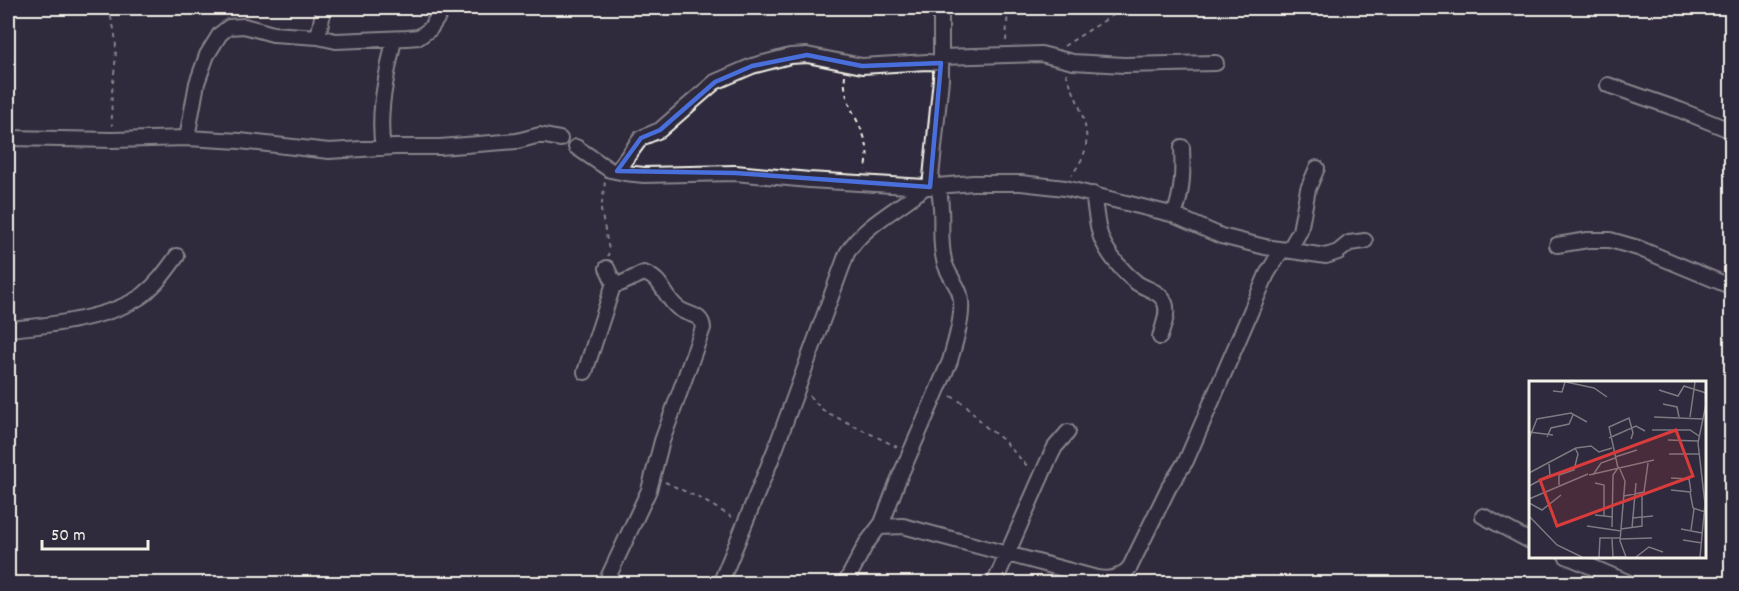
<svg xmlns="http://www.w3.org/2000/svg" width="1739" height="591" font-family="Dekko,sans-serif">
<style>
.lines{fill:none;stroke-linecap:round;stroke-linejoin:round}
.minor-casing{stroke:#f4f1e8;stroke-width:18}
.path{stroke:#f4f1e8;stroke-width:2;stroke-dasharray:4.5 4.5;stroke-linecap:butt}
.minor{stroke:#2f2a3d;stroke-width:14}
.marked{fill:none;stroke:#486fdb;stroke-width:4.5;stroke-linejoin:round}
.inset-road{fill:none;stroke:#7e7a81;stroke-width:1.5}
.view{fill:#d93c3b;fill-opacity:0.15;stroke:#d93c3b;stroke-width:3}
.inset-edge{fill:none;stroke:#f4f1e8;stroke-width:3}
</style>
<rect width="100%" height="100%" fill="#2f2a3d"/>
<filter id="ink" filterUnits="userSpaceOnUse"><feTurbulence type="fractalNoise" baseFrequency=".0167" numOctaves="2"/><feDisplacementMap in="SourceGraphic" scale="12" xChannelSelector="R" yChannelSelector="G"/><feConvolveMatrix kernelMatrix="1 2 1 2 8 2 1 2 1" color-interpolation-filters="sRGB"/></filter>
<g filter="url(#ink)">
<g class="lines">
<g class="minor-casing">
<path id="minor" d="M318,37l6,-29
M941,57l100,-3 32,8 51,3 92,-2
M1608,85l72,25 52,21
M8,138l104,2 75,-2 53,3 89,10 66,-4h45l77,-6 23,-6 20,4
M187,138l10,-55 10,-28 13,-21 9,-7 15,-1 29,8 45,3 18,4 71,-3 12,-1 11,-8 14,-21
M576,147l34,23 15,3 19,2 91,-2 74,7 116,7 48,-4h48l44,5 106,26 50,22 44,11 61,9 12,-4 11,-9 16,-2
M383,148c-6,-38 4,-72 11,-109
M617,171l24,-33 19,-8 55,-48 37,-16 38,-10 17,-1 55,11 65,-4 14,1
M930,187l11,-108v-71
M1093,194c3,15 3,32 9,46 7,16 22,33 35,43 9,6 22,8 27,18 6,10 -1,25 -4,36
M1174,215c9,-23 9,-44 8,-68
M1557,245l31,-5h22l28,8 94,39
M1289,250l11,-19 8,-42 9,-21
M8,329c38,-3 103,-11 135,-34 14,-11 24,-25 34,-39
M585,372l29,-89
M1483,516l47,25
M880,527l23,-1 194,52c13,2 24,0 33,-11l39,-80 17,-26 81,-187 13,-21 4,-3
M1566,556l66,28
M605,584l44,-94 13,-49 41,-113c-1,-15 -15,-12 -25,-20 -15,-12 -14,-28 -34,-35l-24,11 -6,-1 -7,-15
M720,584l55,-134 72,-197c18,-29 52,-44 78,-66
M845,584l21,-40 16,-21 15,-40 53,-122c5,-19 17,-53 8,-72 -5,-10 -12,-18 -14,-29 -6,-24 1,-48 -6,-74
M994,584l54,-123 7,-14 13,-15"/>
</g>
<path class="path" d="M107,8c14,31 8,52 5,84 -1,11 0,23 0,34
M1185,8h39
M1006,41l2,-33
M1064,46l54,-34 22,-4
M1066,73c8,22 23,49 20,72 -1,11 -8,21 -14,30
M845,75c-3,28 17,47 22,72 1,8 0,16 -1,23
M605,182l-4,28 8,40 -1,6
M809,396l15,15 73,36
M951,396l15,9 20,22 16,12 28,30
M665,482l34,16 33,19"/>
<use href="#minor" class="minor"/>
</g>
</g>
<path d="M0 0H1739V591H0ZM807,55l55,11 79,-3 -11,124 -195,-14 -118,-2 24,-33 19,-8 55,-48 37,-16z" fill="#2f2a3d" fill-opacity=".55" fill-rule="evenodd"/>
<path class="marked" d="M807,55l55,11 79,-3 -11,124 -195,-14 -118,-2 24,-33 19,-8 55,-48 37,-16z"/>
<g transform="translate(1529 381)">
<rect width="177" height="177" fill="#2f2a3d"/>
<path class="inset-road" d="M37,1l28,6 13,9M130,9l19,6 6,-10 22,7M24,10l9,1 3,-10M134,23l14,3 2,10M125,36l49,2M161,36l5,-35M123,49h38l9,6M0,51l24,3M18,56l4,-9 18,-4 4,-9M80,57l27,-12 9,5M0,58l8,-20 34,-6 16,9M139,59l30,1M140,73h30M86,76l22,-7M90,86l6,14 -5,60 6,16M89,87l-9,-41 20,-9 4,15 -2,6M0,92l47,-25 15,-2 8,6 13,-4M60,94l65,-15M64,94l8,-12 14,-5M142,97l18,1 2,13M66,102l9,2v31M30,104v-10l15,-5 4,-16 -3,-6M0,105l21,-11 -1,-11M142,109l19,2 3,16 12,4M95,115l20,-4 4,-29M0,118l59,-25M0,122l13,7 19,-15M66,134l18,2M0,135l28,29 25,12M103,137l21,-2M58,145l34,5M83,146l1,-52 5,-7M103,147l4,-45M92,148l21,-3v-32M152,148l21,4M162,149l3,-21M83,158l1,18h13M91,158l32,-1M154,159l19,3M70,176l1,-19h20M107,176l13,-10 14,5M171,176l5,-53 -7,-61 8,-39"/>
<path class="view" d="M147,49l17,46 -136,50 -17,-46z"/>
<rect width="177" height="177" class="inset-edge"/>
</g>
<rect width="1739" height="591" fill="none" stroke="#2f2a3d" stroke-width="30"/>
<rect x="15" y="15" width="1709" height="561" fill="none" stroke="#f4f1e8" stroke-width="2" filter="url(#ink)"/>
<path d="M42 540v9h106v-9" fill="none" stroke="#f4f1e8" stroke-width="3"/>
<text x="51" y="540" font-size="18" fill="#f4f1e8" stroke="#2f2a3d" stroke-width="4.5" paint-order="stroke">50 m</text>
</svg>
